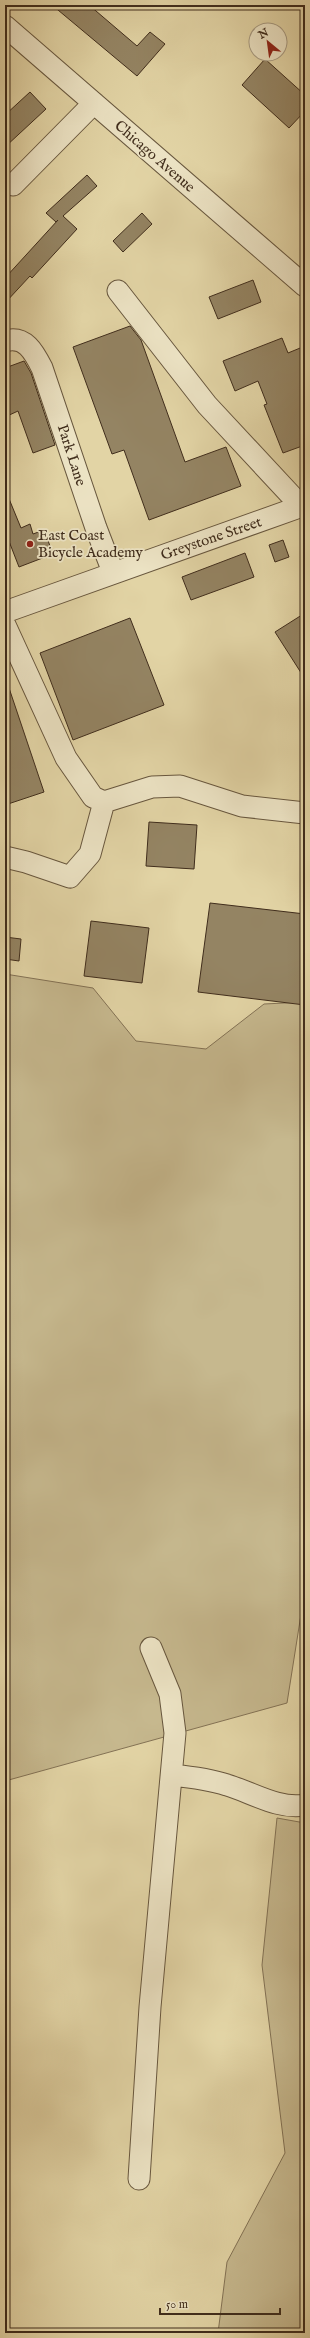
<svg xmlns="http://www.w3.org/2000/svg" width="310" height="2338" font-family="'IM FELL English',serif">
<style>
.green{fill:#c6b88e;stroke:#837255}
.building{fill:#948463;stroke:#402d1c}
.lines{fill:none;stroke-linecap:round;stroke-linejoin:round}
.minor-casing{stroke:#68573e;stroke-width:23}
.minor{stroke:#ece3c4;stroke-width:21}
.poi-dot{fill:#8f2418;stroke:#ece3c4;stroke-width:1.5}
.labels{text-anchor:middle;stroke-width:3.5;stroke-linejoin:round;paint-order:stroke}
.street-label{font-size:15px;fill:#402d1c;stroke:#ece3c4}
.poi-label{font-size:15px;fill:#402d1c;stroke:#ece3c4;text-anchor:start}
</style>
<rect width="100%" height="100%" fill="#e2d4a5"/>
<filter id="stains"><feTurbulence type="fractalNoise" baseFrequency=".005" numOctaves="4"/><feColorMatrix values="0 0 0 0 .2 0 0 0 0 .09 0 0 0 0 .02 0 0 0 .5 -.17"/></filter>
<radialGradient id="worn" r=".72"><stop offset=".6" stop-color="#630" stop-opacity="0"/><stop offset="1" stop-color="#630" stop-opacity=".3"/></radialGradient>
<path class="green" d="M5,974l88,14 43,53 70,8 58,-45 41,-2v587l-18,114 -282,78z
M277,1818l28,5v510h-87l9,-71 58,-109 -23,-188z"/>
<path class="building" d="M52,5h37l48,41 13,-14 15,12 -28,32z
M265,59l40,36v16l-16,17 -47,-43z
M30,92l16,17 -41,38v-32z
M87,175l10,11 -34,30 14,13 -45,49 -2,-2 -25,27v-25l53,-58 -2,2 -10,-9z
M142,213l10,11 -29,28 -10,-11z
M253,280l8,22 -43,17 -9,-22z
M130,326l11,14 44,122 41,-15 15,39 -92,34 -25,-70 -12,4 -39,-107z
M282,338l6,15 17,-7v99l-22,8 -19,-48 3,-1 -9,-23 -23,10 -12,-30z
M24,361l7,12 24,72 -22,8 -15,-42 -13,6v-49z
M5,489l16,39 9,-4 3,10 11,-4 9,24 -34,13 -14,-36z
M283,540l6,17 -14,5 -6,-17z
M245,553l9,24 -63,23 -9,-23z
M305,613v66l-30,-47z
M130,618l34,87 -91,35 -33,-87z
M7,682l37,110 -39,13v-122z
M149,822l48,3 -3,44 -48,-3z
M210,903l95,11v91l-107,-13z
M91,921l58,7 -7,55 -58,-7z
M5,937l16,2 -2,22 -14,-2z"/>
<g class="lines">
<g class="minor-casing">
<path id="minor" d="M5,26l300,260
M13,185l81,-82
M118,291l89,114 94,101
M5,341c20,-6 29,11 37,27l54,160 17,44
M5,612l300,-107
M5,625l61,133 27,39 11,5 48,-15 28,-1 62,20 63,7
M5,857l21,5 44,15 20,-23 14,-52
M172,1775c19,2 37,4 55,10 24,7 52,25 78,20
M139,2179l11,-172 25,-274 -5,-39 -19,-46"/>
</g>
<use href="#minor" class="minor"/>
</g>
<circle class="poi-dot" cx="30" cy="544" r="4"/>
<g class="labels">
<g class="street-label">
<text transform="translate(155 156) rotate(41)" y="5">Chicago Avenue</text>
<text transform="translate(72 455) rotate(72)" y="5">Park Lane</text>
<text transform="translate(211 538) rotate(-19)" y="5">Greystone Street</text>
</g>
<g class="poi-label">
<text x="38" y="540">East Coast<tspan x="38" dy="17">Bicycle Academy</tspan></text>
</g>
</g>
<rect width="310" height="2338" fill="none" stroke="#e2d4a5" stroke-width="20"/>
<rect x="6" y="6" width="298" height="2326" fill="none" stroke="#402d1c" stroke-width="2"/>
<rect x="10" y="10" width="290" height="2318" fill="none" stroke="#402d1c"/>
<g transform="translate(268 42) rotate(331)"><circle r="19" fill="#ece3c4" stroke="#a79a81"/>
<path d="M0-3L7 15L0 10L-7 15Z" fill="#8f2418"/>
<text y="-6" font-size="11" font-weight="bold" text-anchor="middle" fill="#402d1c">N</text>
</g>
<path d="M160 2308v6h120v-6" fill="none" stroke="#402d1c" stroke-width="2"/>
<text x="166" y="2308" font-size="12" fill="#402d1c" stroke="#ece3c4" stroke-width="3" paint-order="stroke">50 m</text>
<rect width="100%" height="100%" filter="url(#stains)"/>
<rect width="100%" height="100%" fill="url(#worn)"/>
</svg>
